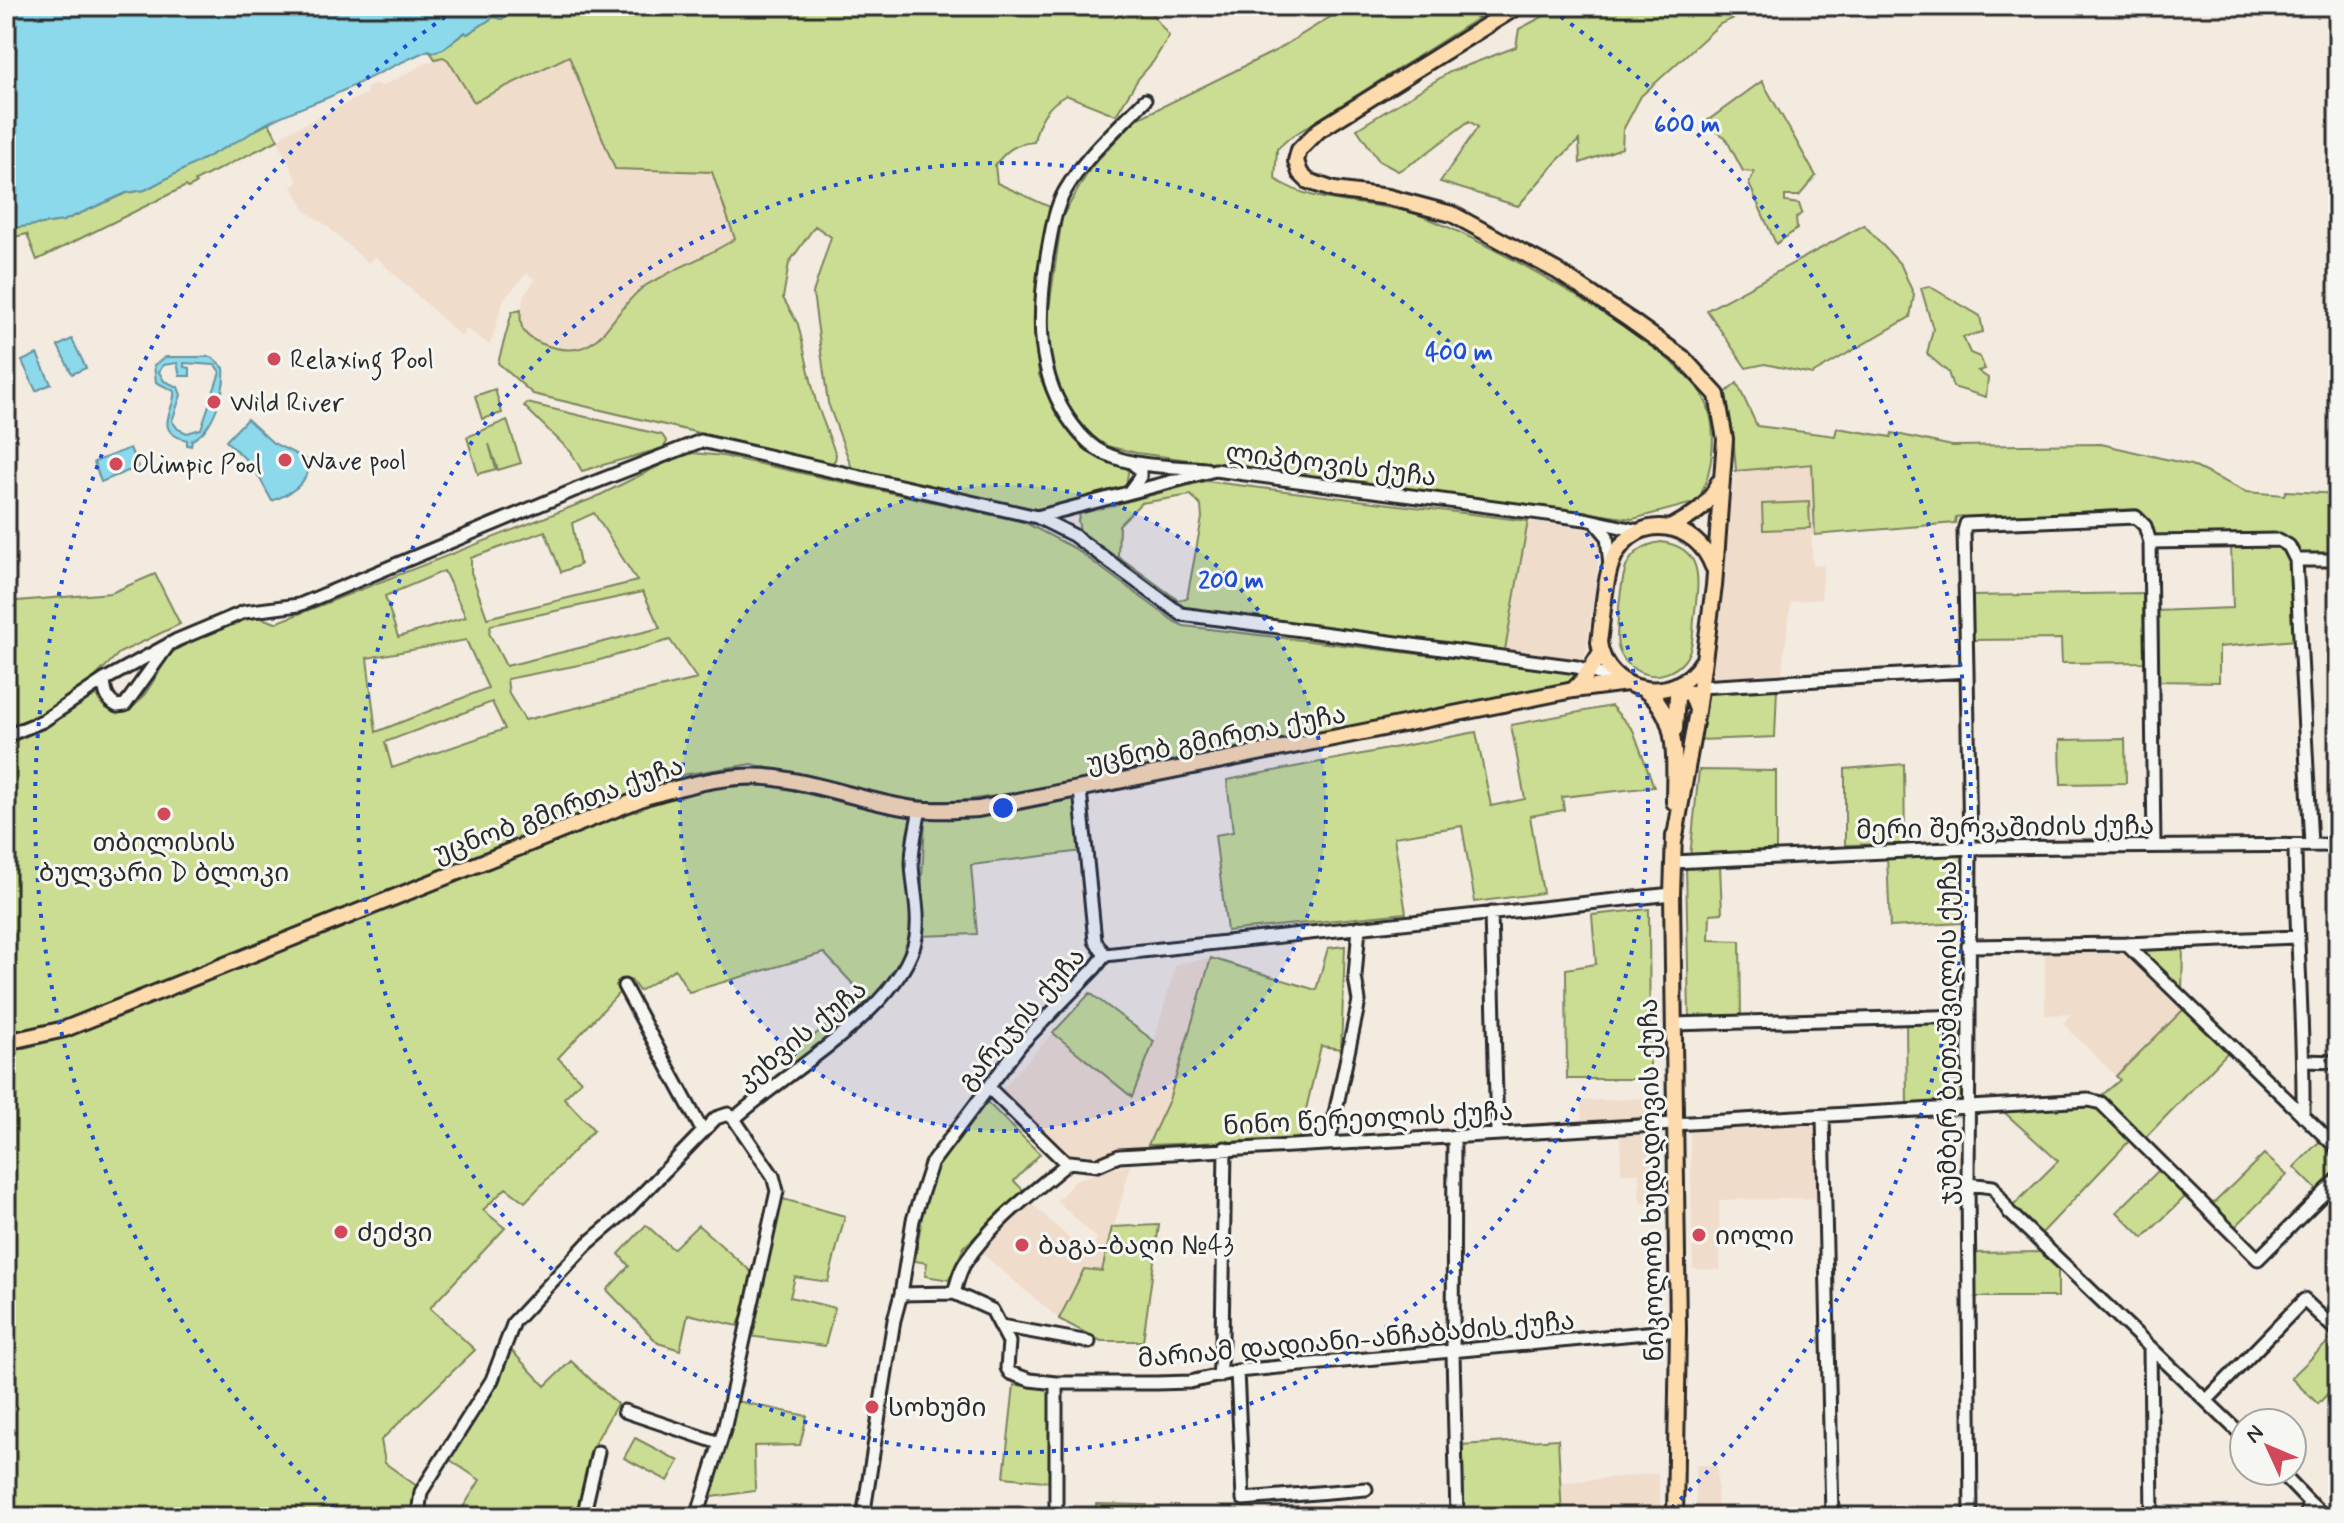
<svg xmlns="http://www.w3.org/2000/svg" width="2344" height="1523" font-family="Mynerve,'Noto Sans Georgian',sans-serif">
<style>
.built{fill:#f0dccb}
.green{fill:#cbdd92;stroke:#7b845e;stroke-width:2;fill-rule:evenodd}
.water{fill:#8cd9eb;stroke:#65939e;stroke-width:2;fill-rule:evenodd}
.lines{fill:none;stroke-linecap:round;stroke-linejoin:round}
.minor-casing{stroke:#2b2b2b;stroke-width:17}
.major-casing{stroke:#2b2b2b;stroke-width:20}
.minor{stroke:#f6f6f2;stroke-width:11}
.major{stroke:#fedbac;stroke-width:14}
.ring{fill:none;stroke:#1d4ed8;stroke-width:4;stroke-dasharray:4 8}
.poi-dot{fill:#d1495b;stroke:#f6f6f2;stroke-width:3}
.labels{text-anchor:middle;stroke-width:6;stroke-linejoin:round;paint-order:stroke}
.poi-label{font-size:26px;fill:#2b2b2b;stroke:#f6f6f2;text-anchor:start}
.street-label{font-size:26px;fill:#2b2b2b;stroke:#f6f6f2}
.centre{fill:#1d4ed8;stroke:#f6f6f2;stroke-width:4}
.ring-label{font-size:24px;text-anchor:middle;font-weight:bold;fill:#1d4ed8;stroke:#f6f6f2;stroke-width:6;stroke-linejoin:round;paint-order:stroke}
</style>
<rect width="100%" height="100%" fill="#f3eae0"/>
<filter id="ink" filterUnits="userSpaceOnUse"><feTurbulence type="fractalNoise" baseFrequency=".0125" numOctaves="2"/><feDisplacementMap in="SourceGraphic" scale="16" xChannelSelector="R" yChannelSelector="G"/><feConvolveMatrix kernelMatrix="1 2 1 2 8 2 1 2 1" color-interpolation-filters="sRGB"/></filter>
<g filter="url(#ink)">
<path class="built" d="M569,56l14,28 129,88 23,67 -92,48 -40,49 -14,9 -24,5 -20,-5 -21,-11 -4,-9 1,-15 3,-15 11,-15 -8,-7 -23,26 -14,46 -23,-16 -6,7 -86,-80 -7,7 -41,-37 -24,-17 -1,-6 -10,-16 6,-4 -20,-43 6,-6 82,-40 1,-6 9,-4 6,2 53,-27 8,-2 5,3 22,33z
M1812,463l3,72 -4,1 2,29 11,1 -3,33 -30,3 -10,75 -75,5 29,-211z
M1528,521l59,8 5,2 4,7 4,10 -14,106 -4,5 -77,-9z
M2045,949h81l60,58 -70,69 -53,-52 8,-10 -26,1z
M1211,958l-42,142 -21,45 -53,17 -19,-3 -75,-69 52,-57 79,64 22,-56 22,-77z
M1652,1098l1,20 -71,4 -1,-21z
M1818,1124l1,74 -100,2 1,70 -27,-1 -3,-141z
M1652,1131l2,72h-14l-1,-30h-18l-1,-41z
M1131,1164l-29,107 -18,-2 -25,50 -79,-67 3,-9 44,-44 62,58 8,-18 -40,-38 20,-22z
M1696,1465h21l1,52h-22z
M1658,1473l3,44h-101v-34z"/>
<path class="green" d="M517,6h629l23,30 -16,26 -15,17 -22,36 -50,-20c-19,11 -28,25 -32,47 -19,1 -28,9 -39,23l2,18 53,24 -11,60 -5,56 5,52 17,39 26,29 18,14 29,10 -3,19 -71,21 -19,2 -183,-38 -25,-68 -15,-110 18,-56 -16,-11 -26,37 -6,35 15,26 18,78 20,53 -1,5 -4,4 -298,-70 -35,-31 14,-51 9,-2c-2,17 2,26 19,33 61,25 66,-26 102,-55 8,-6 19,-10 27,-15 22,-11 45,-21 66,-34l-23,-67 -97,-3 -46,-113 -95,46 -26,-42 -5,-3 -8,2 -6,-9 14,-1 23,-17 2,2 26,-17 8,2z
M1348,6h149l-209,133 -11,10 -2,30c41,28 95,20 141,35 64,22 254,127 287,182 17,30 10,77 -6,106l-64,17 -496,-66 -35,-8 -16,-13 -24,-36 -11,-37 -4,-36 15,-106 29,-50 44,-47 140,-69z
M1563,6h199l-42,18 -79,72 -18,34 -1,18 -42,15 -1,-23 -22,21 -39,45 -78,-24 38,-55 -9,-6 -50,38 -21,12 -19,-10 -22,-32 93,-57 66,-25 3,-18z
M1762,81l54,95 -17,20h-14v6l14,2 3,9 -6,5 1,11 -21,15 -27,-60 5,-12 -11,-1 -18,-34 -22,-13z
M269,123l9,17 -83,41 1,3 -8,4 -2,-2 -149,74 -10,-26 -21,5v-10l57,-8 63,-28 19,-3z
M1864,225l37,40 13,30 -4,22 -98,57 -47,-10 -19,4 -39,-58z
M1929,286l51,30 3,16 -20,5 7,16 10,4 5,12 -7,2 10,7 -2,19 -33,-10 -5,-15 -21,-18 6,-25 -12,-41z
M1737,383l20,43 78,10 2,-8 54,9 1,-4 60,13 149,-2 90,21 55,27 38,3 2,-4 52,3v61l-41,2 -10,-17 -131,-2c-9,-8 -10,-20 -19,-29l-173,9 -1,-2 -7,1 -1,6 -140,12 -3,-71 -76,7 -3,-39 -9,-38z
M495,389l7,24 -20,6 -7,-23z
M527,403l135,32 5,7 -4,6 -81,23 -11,-19 -47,-46z
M507,420l14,43 -23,7 -9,-26 7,25 -18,5 -11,-37z
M693,453l30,3 301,66 50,26 101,74 9,4 384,46 9,5 -8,7 -567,111 -42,6h-54l-154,-37 -77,12 -627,251 -42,4v-429l105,-9 44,-19 25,50 -61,29 -26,26c2,12 4,26 17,31 31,13 46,-43 63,-58 9,-7 68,-34 79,-35 7,-1 17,4 24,6l318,-125 75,-37zM594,513l43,68 -150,37 -16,-46v-14l74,-27 16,41 19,-7 -8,-42zM444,571l22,46 -68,20 -13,-41zM643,592l17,36 -154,38 -17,-33 2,-8zM466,640l22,48 -112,44 -9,-74zM670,640l27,39 -172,41 -16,-26 -2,-15 82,-16zM492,702l13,27 -113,39 -7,-26z
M1205,481l323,40 -23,129 -318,-40 -107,-77 -2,-13 2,-6zM1191,495l10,11 1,12 -15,80 -9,2 -60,-44 1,-31 22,-22z
M1809,502l1,26 -47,2 -1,-26z
M1661,542c46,6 37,43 33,77 -1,14 -1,31 -10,42 -20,23 -54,17 -65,-11 -5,-11 2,-72 8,-85 7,-14 20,-21 34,-23z
M2280,544l10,13 5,83 -76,7v35l-64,-1v-70l78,-3 -2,-63z
M2143,593l1,69 -82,1 -1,-24 -90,1 -1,-44z
M1777,688l-2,49 -75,3 5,-49z
M1611,706l22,24 21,57 -92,10 2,13 -34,6 13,77 -68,9 -13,-76 -68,11 12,76 -179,18 -12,-96 18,-3 -6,-52 249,-48 15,74 34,-7 -14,-74z
M2125,739l1,44 -65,1 -1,-44z
M1904,764l1,80 -60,1v-76z
M1699,770l77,1v79l-86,7z
M771,785l69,17 74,14 -1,118 -8,25 -25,33 -68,61 -17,10 -7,-7 76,-60 -40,-43 -135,39 -14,-23 -36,22 -8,-11 -73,78 23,23 -17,17 30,32 -69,72 -19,-14 -23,22 22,18 -75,80 45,42 -94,90 4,23 33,24 -5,20 4,10h-411v-464l63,-17 139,-55 414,-170 65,-19 29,-5z
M1074,797l9,54 -112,14 6,69 -58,2 6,-116z
M1964,852l-2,71 -72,4 -3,-70z
M1686,866h34l2,47 -12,1 -1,26 31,1 1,76h-52z
M1649,909l1,170h-83l-1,-110 30,-5 -4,-49z
M2183,945l-1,48 -46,-46z
M1345,946l-4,103 -20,-3 -22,93 -151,6 21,-45 42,-142 105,32 12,-42z
M1090,993l64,48 -22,56 -79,-64z
M2186,1007l44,43 -85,88 -43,-43 18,-15 -4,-4z
M1963,1021v81l-56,4 -1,-84z
M983,1098l57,56 -26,27 10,10 -60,56 -15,33 -24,-4 2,-13 -12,-2 11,-70 8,-25z
M2098,1104l33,35 -90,95 -29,-27 46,-46 -54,-49z
M2322,1139l16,16v18l-19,19 -25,-25z
M2264,1154l23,21 -53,53 -22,-23z
M2161,1168l27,26 -45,44 -26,-26z
M779,1198l66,18 -17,66 -33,-5 -5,20 45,11 -10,38 -77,-10z
M646,1225l27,24 25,-24 57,50 -17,51 -50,-12 -8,36 -22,-7 -51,-53 22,-24 -10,-12z
M1159,1225l-16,116h-42l-42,-22 25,-50 18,2 10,-44z
M2047,1252l11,12v33h-83l-1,-44z
M2335,1335l3,2v46l-20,21 -27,-26z
M510,1349l35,37 26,-25 46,43 -25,44 -14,69h-121l23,-37 -33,-22 44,-72z
M1014,1385l33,2 5,5 1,90 -49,-5z
M732,1400l75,16 -7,29 -46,1 1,45 -50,7z
M635,1438l44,23 -11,20 -44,-23z
M1558,1439l4,78h-98l-4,-72z
M1096,1504l51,1 -3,12h-49z"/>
<path class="water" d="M6,6h511l-15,13 -8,-2 -27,17 -2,-2 -22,17 -10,3 -4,-2c-34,14 -66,32 -100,47 -29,12 -59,21 -84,40l-100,53 -19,3 -63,28 -57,8z
M72,339l14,29 -14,6 -14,-28z
M37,354l14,30 -15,7 -14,-30z
M166,357h46l12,11c2,21 -11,63 -32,72l-1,6 -4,-1v-5c-37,-9 -10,-32 -13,-49l-18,-9 -2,-17zM177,363l3,13h10v-8l-6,-1v-4l31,2 5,7 -19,57 -14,4 -9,-4 -6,-8 9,-26 -3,-8 -14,-6 -5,-9 4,-7z
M247,419l26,24 39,19c-7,23 -18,30 -40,39l-19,-35 -27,-25z
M130,448l8,19 -37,15 -7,-20z"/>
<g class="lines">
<g class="minor-casing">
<path id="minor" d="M1145,100c-28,29 -60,56 -80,91 -11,19 -14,44 -18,65 -9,58 -12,119 26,169 8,11 19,22 31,28 31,15 69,13 102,16
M1129,492l11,-15v-7l-9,-8
M1037,517l178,-47 370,49 54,12
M1597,524l10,12 3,30
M2150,542l4,303
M2296,560l15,285
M1967,671l-3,-140 2,-7 170,-7 9,9 5,16 129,-2 10,6 7,14h42
M104,680c1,12 2,20 13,26l8,-1 44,-61
M1700,687l267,-16 3,177 -2,336 3,333
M6,736l37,-15 61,-41 73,-40 67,-28 55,-7 276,-115 126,-49 336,76 36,18 108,79 396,53 43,14
M1080,790l15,151 10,14
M2295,846c1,90 9,180 8,270
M1673,862l297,-14 368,-3
M1491,913l6,219
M2126,944l212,205
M1968,946l158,-2 170,-7
M624,986l79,146
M1673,1024l295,-8
M2303,1061l35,1
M988,1087l79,77
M1823,1116l9,401
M734,1119c52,-48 169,-111 182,-182 4,-23 -3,-50 -4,-73 0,-19 4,-36 8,-54
M1454,1136l-1,217 4,164
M1329,1142l30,-141 -4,-24 4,-50
M1968,1184l25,3 16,25 235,225
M954,1293c3,-10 5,-21 11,-30 26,-40 67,-70 104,-101l29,3 21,-9 970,-56 12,3 157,156 80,-80
M901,1294l53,-1 38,17 17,32 -2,26 3,5 20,7 26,3h101l33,-1 47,-11 441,-41
M1001,1326l88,16
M2150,1348l2,169
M1237,1371l6,128 123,-10
M1219,1376l3,-35 3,-193
M2207,1400l97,-100 34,32
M624,1411l95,32
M2279,1471l29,30 -1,16
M2308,1501l17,16
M423,1517l-4,-10 2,-15 71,-112 22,-58 73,-78 39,-33 90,-93 12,-4 6,5
M583,1517l15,-65
M697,1517l27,-87 53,-239 -4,-15 -39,-57
M863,1517l31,-197 7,-26 12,-74 18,-56 90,-120 74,-76 10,-13 567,-61
M1056,1517v-134
M2329,1517l9,-9"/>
</g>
<g class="major-casing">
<path id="major" d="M1518,6l-199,124 -20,20 -3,11 4,12 8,8 26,9 54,7 64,17 105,57 73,49 53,38 34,37 8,44 -11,147 -17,125 -23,131
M1672,527c20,-11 38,-21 46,-44
M1702,662c-27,45 -97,32 -103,-20 4,-25 5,-64 15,-85 24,-47 83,-35 99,10
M1643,689c38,26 31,73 31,113
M1573,690l11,-11 17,-27
M1675,729l2,-33 7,-4 7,1 5,14
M1674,835l-2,59 6,436 -3,187
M6,1042l59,-13 583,-233c41,-11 85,-24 128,-18 43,6 85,22 127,29 25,5 50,3 75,2l595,-119 54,-7"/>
</g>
<use href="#minor" class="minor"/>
<use href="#major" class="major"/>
</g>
</g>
<circle cx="1003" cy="808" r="323" fill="#1d4ed8" fill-opacity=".12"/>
<g class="ring">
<circle cx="1003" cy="808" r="323"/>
<circle cx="1003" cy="808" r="645"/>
<path d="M343 1516A968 968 0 0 1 455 10M1551 10A968 968 0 0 1 1663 1516"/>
</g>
<g class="poi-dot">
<circle cx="274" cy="359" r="8"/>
<circle cx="214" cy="402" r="8"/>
<circle cx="285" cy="460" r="8"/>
<circle cx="116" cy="464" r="8"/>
<circle cx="164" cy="814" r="8"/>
<circle cx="341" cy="1232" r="8"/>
<circle cx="1699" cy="1235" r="8"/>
<circle cx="1022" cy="1245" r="8"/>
<circle cx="872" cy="1407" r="8"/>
</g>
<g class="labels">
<g class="poi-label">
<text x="290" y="368">Relaxing Pool</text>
<text x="230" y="411">Wild River</text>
<text x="301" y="469">Wave pool</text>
<text x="132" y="473">Olimpic Pool</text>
<text x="164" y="851" text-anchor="middle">თბილისის<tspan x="164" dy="30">ბულვარი D ბლოკი</tspan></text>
<text x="357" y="1241">ძეძვი</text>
<text x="1715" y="1244">იოლი</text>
<text x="1038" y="1254">ბაგა-ბაღი №43</text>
<text x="888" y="1416">სოხუმი</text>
</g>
<g class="street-label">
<text transform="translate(1331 464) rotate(7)" y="9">ლიპტოვის ქუჩა</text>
<text transform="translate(1216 738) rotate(-11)" y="9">უცნობ გმირთა ქუჩა</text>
<text transform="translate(558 809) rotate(-20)" y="9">უცნობ გმირთა ქუჩა</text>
<text transform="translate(2005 827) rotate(-1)" y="9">მერი შერვაშიძის ქუჩა</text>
<text transform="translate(1021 1018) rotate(-49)" y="9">გარეჯის ქუჩა</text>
<text transform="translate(1947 1033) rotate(-90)" y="9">ჯუმბერ ბეთაშვილის ქუჩა</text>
<text transform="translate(801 1035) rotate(-39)" y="9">კეხვის ქუჩა</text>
<text transform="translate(1368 1118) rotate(-3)" y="9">ნინო წერეთლის ქუჩა</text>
<text transform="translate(1651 1180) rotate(-91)" y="9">ნიკოლოზ ხუდადოვის ქუჩა</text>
<text transform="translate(1356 1339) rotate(-5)" y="9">მარიამ დადიანი-ანჩაბაძის ქუჩა</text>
</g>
</g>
<circle cx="1003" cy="808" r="12" class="centre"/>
<g class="ring-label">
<text x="1687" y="132">600 m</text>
<text x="1459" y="360">400 m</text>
<text x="1231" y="588">200 m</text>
</g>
<rect width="2344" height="1523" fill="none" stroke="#f6f6f2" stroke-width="32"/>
<rect x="16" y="16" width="2312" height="1491" fill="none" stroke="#2b2b2b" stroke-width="3" filter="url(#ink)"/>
<g transform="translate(2268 1447) rotate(314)"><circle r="38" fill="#f6f6f2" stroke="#a5a5a2" stroke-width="2"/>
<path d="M0-6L14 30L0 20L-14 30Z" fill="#d1495b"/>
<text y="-12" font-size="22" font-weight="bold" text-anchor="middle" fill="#2b2b2b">N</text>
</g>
</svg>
